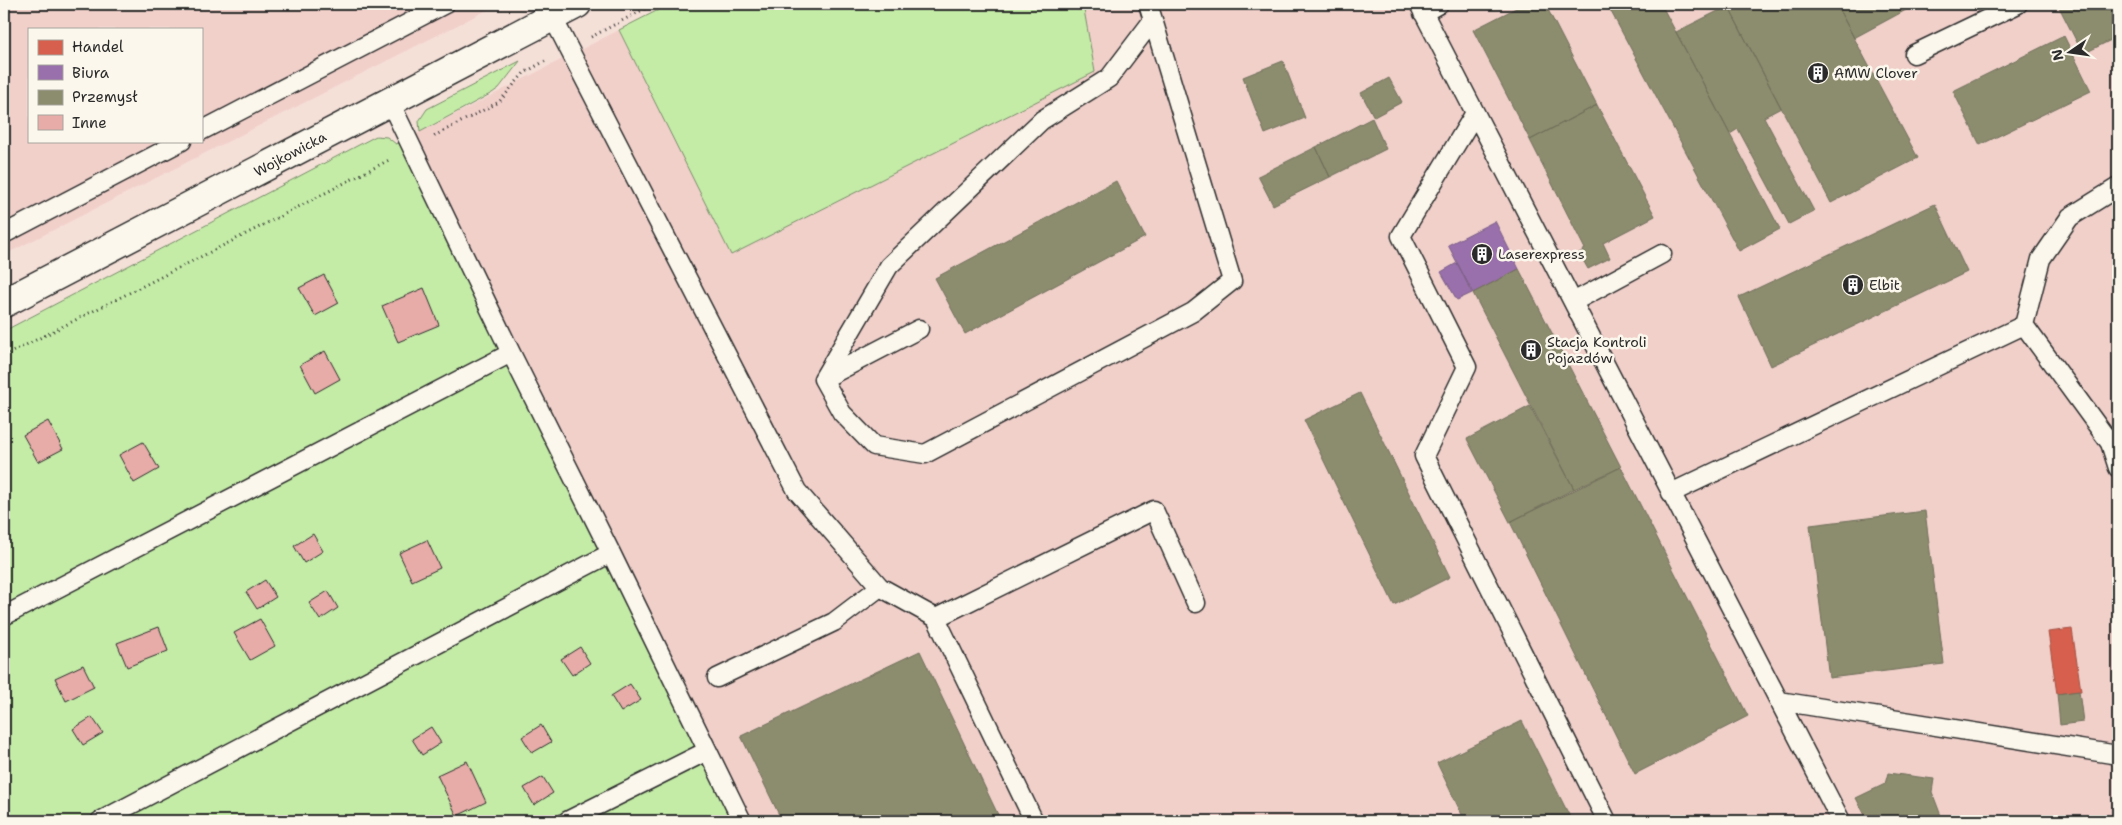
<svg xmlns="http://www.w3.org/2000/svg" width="2122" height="825" font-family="'Shantell Sans',sans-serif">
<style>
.built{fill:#f1d0ca;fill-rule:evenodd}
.green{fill:#c4eca7;stroke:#788c69}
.shops{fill:#d6604d;stroke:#a35043}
.offices{fill:#9970ab;stroke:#785b85}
.industry{fill:#8c8c6e;stroke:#6f6f5a}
.building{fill:#e7aca8;stroke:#2b2b2b}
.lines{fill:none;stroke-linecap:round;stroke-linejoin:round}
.lane-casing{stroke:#2b2b2b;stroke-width:21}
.secondary-casing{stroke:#2b2b2b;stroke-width:31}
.path{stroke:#2b2b2b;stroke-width:3;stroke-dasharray:1 4;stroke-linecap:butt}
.lane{stroke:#fbf7ec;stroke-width:18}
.secondary{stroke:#fbf7ec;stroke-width:28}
.labels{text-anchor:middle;stroke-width:5;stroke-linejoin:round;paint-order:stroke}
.poi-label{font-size:14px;fill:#2b2b2b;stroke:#fbf7ec;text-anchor:start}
.street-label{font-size:14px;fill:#2b2b2b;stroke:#fbf7ec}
</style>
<rect width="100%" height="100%" fill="#f5e0d8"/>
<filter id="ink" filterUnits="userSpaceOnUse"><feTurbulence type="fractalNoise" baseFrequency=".02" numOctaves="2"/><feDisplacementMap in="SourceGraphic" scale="10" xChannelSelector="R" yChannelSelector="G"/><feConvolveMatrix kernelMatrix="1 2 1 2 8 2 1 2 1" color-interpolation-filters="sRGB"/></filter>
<g filter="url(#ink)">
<path class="built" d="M4,4h495l-495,251zM29,29h172v112h-172z
M1083,4h1035v817h-1381l-336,-679 218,-112 9,18 466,24z"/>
<path class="green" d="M670,4h413l12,68 -364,183 -112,-225z
M520,61l-21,27 -7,5 -72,39 -1,-11 8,-12z
M376,136l11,1 9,7 5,-2 336,679h-733v-490z"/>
<path class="shops" d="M2072,629l9,62 -24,3 -9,-62z"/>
<path class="offices" d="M1495,221l24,48 -46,24 -25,-48z
M1457,263l15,30 -15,7 -16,-28z"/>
<path class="industry" d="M1524,4h21l52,101 -67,35 -57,-110z
M1612,4h49l119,225 -41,22 -131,-245z
M1727,4h109l82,154 -87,45z
M1836,4h81l-63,34z
M2066,4h39l1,2 12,-2v39l-3,-5 -32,16 -24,-47z
M1728,6l53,102 -17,9 50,94 -25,13 -51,-95 -8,5 -54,-102z
M2064,36l27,55 -111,54 -27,-54z
M1283,61l22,57 -40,16 -22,-57z
M1389,78l13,24 -28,15 -13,-24z
M1597,105l58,111 -52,27 7,15 -22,11 -9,-16 6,-4 -55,-109z
M1372,118l14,31 -56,28 -14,-30z
M1316,147l14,30 -57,28 -15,-29z
M1116,181l29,56 -180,97 -30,-56z
M1935,204l32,68 -196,94 -32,-69z
M1519,269l102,198 -47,22 -101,-196z
M1360,393l90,184 -56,28 -90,-185z
M1530,406l44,83 -64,33 -43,-83z
M1621,467l127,249 -113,58 -125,-252z
M1925,511l19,153 -115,14 -19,-153z
M920,651l81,170h-219l-41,-85z
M2079,691l4,31 -23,3 -3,-31z
M1522,721l50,100h-107l-28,-58z
M1888,773l46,6 -2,13 11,29h-75l-12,-23 29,-14z"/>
<path class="building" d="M324,275l15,28 -24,13 -16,-28z
M424,288l15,37 -41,17 -16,-36z
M325,351l15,28 -25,14 -15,-28z
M48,421l15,28 -25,13 -15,-27z
M143,442l16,27 -25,14 -15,-28z
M313,534l10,17 -19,12 -10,-17z
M427,540l13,28 -28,13 -13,-28z
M265,580l11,17 -19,12 -11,-17z
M328,591l10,17 -18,12 -11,-17z
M260,619l15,27 -25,14 -16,-27z
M159,627l9,24 -41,16 -10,-24z
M580,647l10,16 -18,12 -11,-16z
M83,665l11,22 -28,14 -11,-23z
M630,684l11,16 -20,12 -10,-16z
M92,717l11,16 -20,12 -10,-16z
M541,725l10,17 -19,11 -10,-16z
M431,727l10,16 -19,12 -10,-16z
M467,761l19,41 -29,14 -20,-41z
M543,777l10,16 -19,12 -10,-17z"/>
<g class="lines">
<g class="lane-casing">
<path id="lane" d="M1148,4l5,16 79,261 -39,31 -268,142 -51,-8 -32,-33 -19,-34 66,-113 153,-146 67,-42 44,-58
M1419,4l422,817
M1423,13l16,-9
M552,16l245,475 83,96 56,31 98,203
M1914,54l104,-50
M390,102l121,251 100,200 131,268
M1475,113l-74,123 66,131 -43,89 183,365
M201,131l244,-127
M4,234l178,-93
M1573,302l89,-48
M2024,325l17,-66 29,-42 48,-30
M2024,325l86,118 8,25
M823,379l96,-50
M1671,493l353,-168
M4,616l507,-263
M936,618l218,-108 42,93
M717,678l117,-56 46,-35
M1779,701l339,54
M100,821l511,-268
M567,821l140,-70"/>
</g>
<g class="secondary-casing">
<path id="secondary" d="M4,303l573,-299"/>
</g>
<path class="path" d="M591,37l63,-33
M434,136l65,-34 25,-29 21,-12
M4,356l240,-121 145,-75"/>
<use href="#lane" class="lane"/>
<use href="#secondary" class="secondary"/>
</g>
</g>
<defs>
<g id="building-disc" transform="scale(1.125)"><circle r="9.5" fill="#2b2b2b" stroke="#fbf7ec"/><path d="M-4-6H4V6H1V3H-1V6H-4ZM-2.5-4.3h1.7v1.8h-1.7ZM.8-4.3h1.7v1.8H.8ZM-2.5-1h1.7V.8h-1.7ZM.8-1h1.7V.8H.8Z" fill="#fff"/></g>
</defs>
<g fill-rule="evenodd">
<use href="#building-disc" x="1818" y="73"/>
<use href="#building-disc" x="1482" y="254"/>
<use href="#building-disc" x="1853" y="285"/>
<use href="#building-disc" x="1531" y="350"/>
</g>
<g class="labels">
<g class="poi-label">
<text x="1834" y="78">AMW Clover</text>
<text x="1498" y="259">Laserexpress</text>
<text x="1869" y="290">Elbit</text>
<text x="1547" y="347">Stacja Kontroli<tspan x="1547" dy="16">Pojazdów</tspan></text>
</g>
<g class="street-label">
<text transform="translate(290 154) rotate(-28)" y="5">Wojkowicka</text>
</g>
</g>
<rect width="2122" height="825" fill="none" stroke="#fbf7ec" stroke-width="20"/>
<rect x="10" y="10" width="2102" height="805" fill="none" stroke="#2b2b2b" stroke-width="2" filter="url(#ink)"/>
<rect x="28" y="28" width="175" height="115" fill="#fbf7ec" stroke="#a8a59f"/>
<rect x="38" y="40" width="25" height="15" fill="#d6604d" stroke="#a8a59f"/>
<text x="72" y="52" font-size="15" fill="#2b2b2b">Handel</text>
<rect x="38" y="65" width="25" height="15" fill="#9970ab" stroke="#a8a59f"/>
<text x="72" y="78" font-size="15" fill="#2b2b2b">Biura</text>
<rect x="38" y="90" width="25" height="15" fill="#8c8c6e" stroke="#a8a59f"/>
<text x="72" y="102" font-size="15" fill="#2b2b2b">Przemysł</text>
<rect x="38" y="115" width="25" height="15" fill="#e7aca8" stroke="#a8a59f"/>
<text x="72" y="128" font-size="15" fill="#2b2b2b">Inne</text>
<g transform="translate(2070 52) rotate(257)" stroke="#fbf7ec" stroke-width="4" paint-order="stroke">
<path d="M0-4L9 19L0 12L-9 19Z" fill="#2b2b2b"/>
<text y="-8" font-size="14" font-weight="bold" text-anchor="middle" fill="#2b2b2b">N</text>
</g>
</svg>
